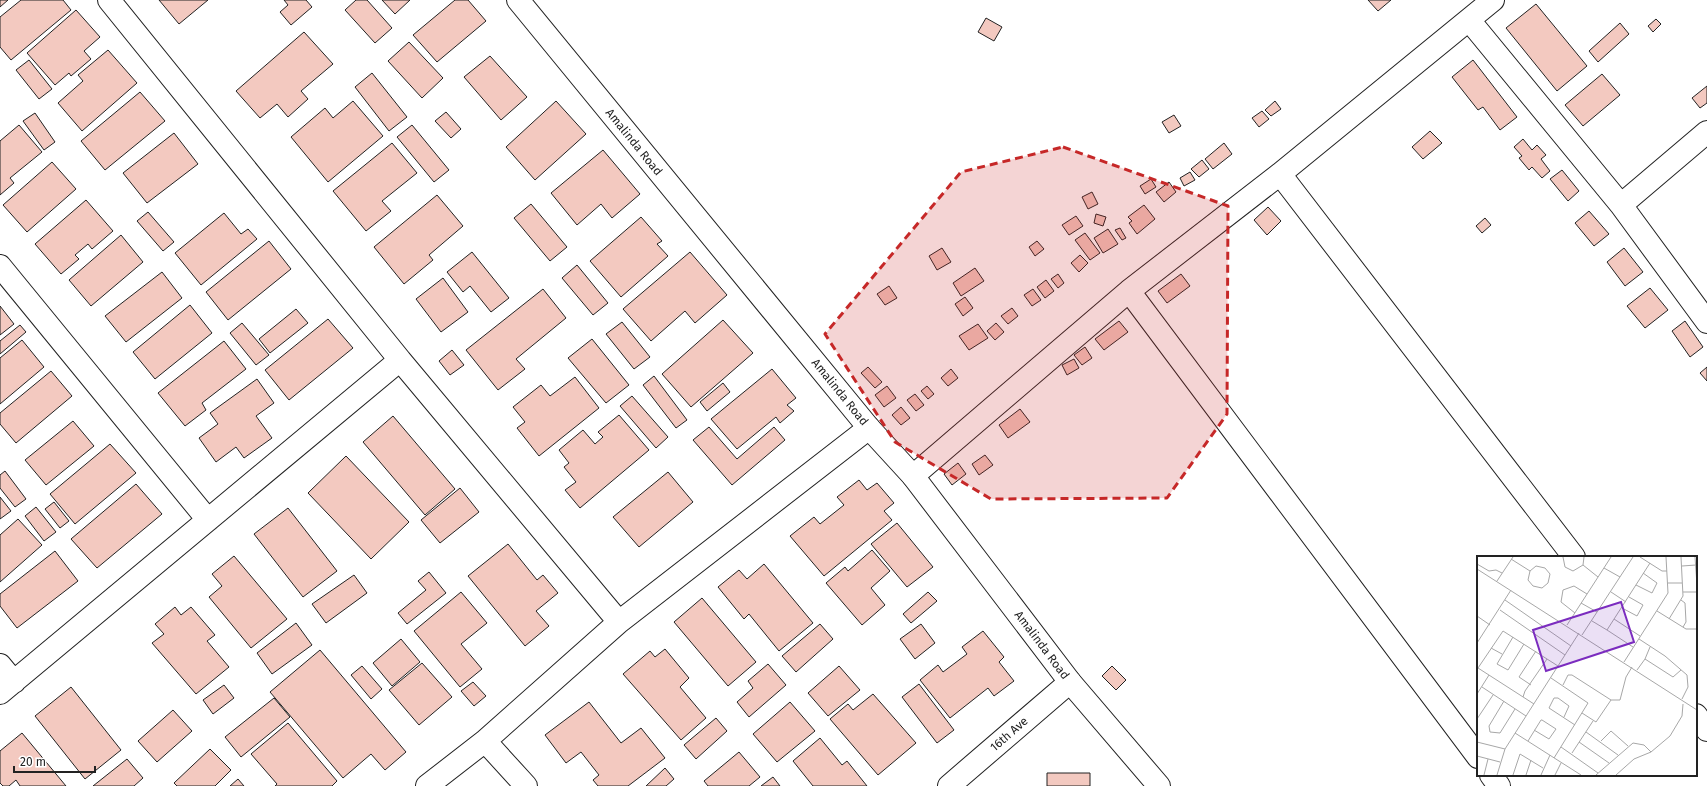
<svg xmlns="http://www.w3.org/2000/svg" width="1707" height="786" font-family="'Fira Sans',sans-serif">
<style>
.building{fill:#f3c9c0;stroke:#222}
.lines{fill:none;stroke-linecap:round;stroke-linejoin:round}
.street-casing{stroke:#222;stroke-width:24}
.secondary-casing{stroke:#222;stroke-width:24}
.street{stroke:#fff;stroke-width:22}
.secondary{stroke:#fff;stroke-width:22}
.marked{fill:#c62828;fill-opacity:0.2;stroke:#c62828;stroke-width:3;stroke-dasharray:8 5;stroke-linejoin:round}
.labels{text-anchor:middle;stroke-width:3;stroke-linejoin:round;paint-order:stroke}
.street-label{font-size:12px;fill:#222;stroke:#fff}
.inset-road{fill:none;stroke:#a7a7a7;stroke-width:1}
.view{fill:#7b2cbf;fill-opacity:0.15;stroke:#7b2cbf;stroke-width:2}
.inset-edge{fill:none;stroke:#222;stroke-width:2}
</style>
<rect width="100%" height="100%" fill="#fff"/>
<path class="building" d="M0,0h8l-8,7z
M21,0h42l8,10 -60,50 -11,-13v-30z
M159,0h49l-29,24z
M284,0h22l6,7 -21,18 -11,-13 8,-7z
M356,0h11l25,28 -17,15 -30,-33z
M382,0h28l-15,14z
M455,0h13l18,21 -49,41 -24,-27z
M1368,0h23l-13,11z
M1536,4l51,62 -30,25 -51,-63z
M76,10l24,27 -16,14 7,8 -20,17 -2,-3 -14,12 -28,-32z
M986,18l16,9 -8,14 -16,-9z
M1656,19l5,5 -8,8 -5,-6z
M1620,23l9,11 -31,28 -9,-11z
M304,32l29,32 -32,27 7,8 -20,18 -11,-13 -17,14 -24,-27z
M409,42l34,36 -21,20 -34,-37z
M108,50l29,33 -55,48 -24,-28 25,-22 -5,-6z
M490,56l37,41 -26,23 -37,-43z
M29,60l23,29 -13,10 -23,-29z
M1473,60l44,57 -17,13 -17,-23 -5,3 -26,-33z
M372,73l35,44 -18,14 -34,-44z
M1602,74l18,21 -37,31 -18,-21z
M1707,86v17l-7,5 -8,-10z
M140,92l25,29 -60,49 -24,-29z
M353,101l30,35 -55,46 -37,-45 34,-29 8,10z
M556,101l30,33 -51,46 -29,-33z
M1275,101l6,8 -10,7 -6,-6z
M1262,111l7,8 -10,8 -7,-9z
M446,112l15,17 -10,9 -16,-17z
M35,113l20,29 -11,8 -21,-29z
M1174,115l7,11 -12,7 -7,-11z
M19,125l23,27 -32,26 4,5 -14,12v-54z
M412,125l37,45 -15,12 -37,-45z
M1430,131l12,12 -19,16 -11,-12z
M174,133l24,31 -51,39 -24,-30z
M1523,139l9,11 5,-5 9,10 -5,4 9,12 -8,7 -10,-11 -3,3 -10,-12 3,-2 -8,-9z
M392,143l25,30 -35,28 9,10 -25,20 -33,-40z
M1224,143l8,11 -19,15 -8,-10z
M603,150l37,44 -28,24 -11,-14 -24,21 -26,-32z
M1202,160l7,9 -10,8 -8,-8z
M52,162l24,27 -49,43 -24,-27z
M1562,170l17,21 -11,10 -18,-22z
M1190,172l5,8 -11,6 -4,-8z
M1151,179l5,8 -11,7 -5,-8z
M1169,182l7,10 -12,10 -8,-10z
M1092,192l6,12 -10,5 -6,-12z
M437,195l26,31 -34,29 4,5 -29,24 -30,-37z
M86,200l27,31 -21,18 -4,-5 -13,11 4,4 -18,15 -26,-30z
M531,204l36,43 -17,14 -36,-43z
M1144,205l11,14 -18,15 -8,-11 3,-2 -4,-4z
M1268,207l13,14 -14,14 -13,-15z
M1589,211l20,23 -15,12 -19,-23z
M148,212l26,30 -11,9 -26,-30z
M224,213l17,21 7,-5 9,10 -56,46 -26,-32z
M1096,214l10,3 -3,9 -9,-3z
M1076,216l7,10 -14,9 -7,-10z
M641,217l21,24 -5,3 11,12 -47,41 -31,-36z
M1485,218l6,7 -9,8 -6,-7z
M1120,228l6,10 -4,2 -7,-10z
M1108,229l10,15 -15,9 -9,-15z
M1085,233l15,20 -10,7 -15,-20z
M121,235l22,27 -52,44 -22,-26z
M269,241l22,28 -63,51 -22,-28z
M1037,241l7,8 -9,7 -6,-9z
M942,248l9,14 -14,8 -8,-14z
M1624,248l19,24 -18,14 -18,-24z
M472,252l37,46 -18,14 -21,-26 -7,6 -16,-20z
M690,252l37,43 -32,28 -10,-12 -34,30 -28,-32z
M1080,255l8,8 -9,9 -8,-9z
M577,265l31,38 -15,12 -31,-37z
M975,268l9,13 -23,15 -8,-13z
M162,272l20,26 -56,44 -21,-26z
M1058,274l6,9 -6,5 -7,-9z
M1181,274l9,12 -23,17 -9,-12z
M443,278l25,34 -27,20 -25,-33z
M1046,280l8,11 -9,7 -8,-11z
M889,286l8,12 -12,7 -8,-11z
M1650,288l18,22 -23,18 -18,-22z
M543,289l23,29 -50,41 9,10 -27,21 -32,-40z
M1033,289l8,11 -9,6 -8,-11z
M965,297l8,11 -10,8 -8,-12z
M190,305l22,28 -57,46 -22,-27z
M0,306l14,18 -14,11z
M1012,308l6,8 -10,8 -7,-8z
M296,309l12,14 -38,30 -11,-14z
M328,319l25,29 -64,52 -24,-30z
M723,320l30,33 -62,54 -29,-33z
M1119,321l9,11 -24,18 -9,-11z
M1685,321l18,26 -13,10 -18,-26z
M622,322l28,35 -16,12 -28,-35z
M242,323l27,32 -13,10 -26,-32z
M996,323l8,9 -9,8 -8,-9z
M978,324l10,14 -19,12 -10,-14z
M20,325l6,7 -26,22v-13z
M592,339l37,46 -23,18 -38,-45z
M22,340l22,27 -44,37v-46z
M224,341l22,28 -44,34 4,7 -21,16 -27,-33z
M1085,347l7,11 -10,7 -8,-10z
M452,350l12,15 -14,10 -11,-14z
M1074,359l5,9 -12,7 -5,-10z
M868,367l14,15 -7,6 -14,-15z
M1707,367v14l-7,-8z
M772,369l24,29 -9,7 7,6 -14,12 -4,-6 -39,32 -26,-30z
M951,369l7,9 -10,8 -7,-8z
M51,371l21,25 -56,47 -16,-19v-11z
M654,376l33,44 -11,8 -33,-43z
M575,377l24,31 -60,48 -22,-28 8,-6 -12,-15 28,-22 9,11z
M257,379l17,24 -18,13 16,22 -28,20 -8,-11 -20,15 -17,-24 19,-14 -8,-11z
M723,383l7,9 -23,19 -7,-9z
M887,386l9,12 -12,9 -9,-12z
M927,386l7,8 -6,5 -7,-8z
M915,394l9,11 -8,6 -9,-11z
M632,396l36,41 -12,11 -36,-42z
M901,407l9,11 -9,7 -9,-10z
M1020,409l10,13 -22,16 -9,-13z
M619,415l30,35 -69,58 -15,-18 11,-8 -12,-15 5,-4 -10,-13 24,-20 12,14 8,-7 -5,-5z
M393,416l62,73 -30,26 -62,-73z
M73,421l21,25 -48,39 -21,-25z
M709,427l28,32 37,-32 11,13 -53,45 -39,-45z
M110,444l26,29 -61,51 -25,-30z
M985,455l8,10 -14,10 -7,-11z
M346,456l63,66 -38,37 -63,-66z
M958,463l8,11 -14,11 -8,-11z
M5,471l21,28 -11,8 -15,-19v-13z
M668,472l25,30 -54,45 -26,-30z
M859,480l8,10 10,-7 17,20 -10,8 8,9 -68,56 -34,-40 24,-19 6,7 24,-19 -7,-8z
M136,484l26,30 -65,54 -26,-29z
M460,488l19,24 -39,31 -19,-23z
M0,497l11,14 -11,8z
M54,502l15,19 -9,7 -15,-19z
M36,507l20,25 -12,9 -19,-25z
M288,508l49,63 -34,26 -49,-63z
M18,519l24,26 -42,37v-47z
M897,523l36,44 -26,20 -36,-43z
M508,544l29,36 6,-5 15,18 -22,18 13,15 -24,20 -57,-70z
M872,550l18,21 -19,17 14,17 -23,20 -36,-42 19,-16 3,4z
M55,551l23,30 -61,47 -17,-22v-12z
M234,556l53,63 -36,29 -42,-51 13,-11 -10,-12z
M764,564l49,59 -34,28 -30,-37 -5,5 -26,-32 21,-17 8,9z
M429,572l17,21 -39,31 -9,-11 28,-23 -8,-9z
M354,575l13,18 -41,30 -14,-19z
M461,592l26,31 -26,21 21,25 -22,18 -46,-56z
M928,592l9,9 -26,22 -8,-9z
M702,598l54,64 -28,24 -54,-64z
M175,607l6,8 10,-8 24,28 -8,6 22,26 -33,27 -44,-51 12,-9 -9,-10z
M296,623l16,22 -40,29 -15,-21z
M820,624l13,15 -37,33 -14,-16z
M921,624l14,19 -20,16 -15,-20z
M983,631l21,26 -5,5 15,19 -20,15 -6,-8 -38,30 -30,-38 18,-15 5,7 24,-18 -5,-7z
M401,639l19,23 -28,24 -19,-23z
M665,649l24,29 -9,9 26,31 -25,22 -58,-66 27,-23 5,6z
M320,650l86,102 -21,18 -14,-16 -28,24 -73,-86z
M422,663l30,34 -33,28 -30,-35z
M768,664l18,21 -37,32 -12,-15 16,-14 -5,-7z
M362,666l20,23 -11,10 -20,-24z
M839,666l21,24 -32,26 -20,-23z
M1112,666l14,14 -10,10 -14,-14z
M473,682l13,14 -12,10 -13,-15z
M919,684l35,46 -17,13 -35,-46z
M224,685l10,13 -21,16 -10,-14z
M71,687l50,63 -36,29 -50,-63z
M873,694l43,49 -38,32 -48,-56 18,-15 5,6z
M274,698l16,19 -49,40 -16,-20z
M589,702l32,41 20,-15 24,30 -37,28h-30l-5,-6 6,-5 -18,-23 -15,11 -21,-28z
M790,702l25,29 -38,31 -24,-28z
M173,710l19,21 -35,31 -19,-21z
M716,718l11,13 -31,28 -12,-14z
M288,723l49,58 -5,5h-57l2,-2 -26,-30z
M22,733l44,53h-46l-4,-6 -7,6h-6l-3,-3v-32z
M820,738l22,27 5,-4 20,25h-54l-20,-25z
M210,749l21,21 -16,16h-38l-3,-3z
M739,752l21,25 -11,9h-41l-4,-5z
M127,759l16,19 -9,8h-41z
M665,768l9,11 -8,7h-20z
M1047,773h43v13h-43z
M773,777l7,9h-19z
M238,779l6,7h-14z"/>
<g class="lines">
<g class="street-casing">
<path id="street" d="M109,0l291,360
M1469,20l152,185 86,117
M1280,174l294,383
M1621,205l86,-73
M0,266l208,254
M1129,291l349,466
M913,476l216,-185 151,-117 213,-174
M0,665l14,17
M0,693l400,-333 219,262
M1696,715l11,15
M485,741l41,45
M1491,775l8,11
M427,786l58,-45 134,-119 250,-194
M949,786l121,-104"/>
</g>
<g class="secondary-casing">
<path id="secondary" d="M518,0l351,428 44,48 157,206 89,104"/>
</g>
<use href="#street" class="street"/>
<use href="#secondary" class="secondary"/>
</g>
<path class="marked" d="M1063,147l165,59 -1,208 -60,84 -176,1 -96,-57 -70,-108 136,-162z"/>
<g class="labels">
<g class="street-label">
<text transform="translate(634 142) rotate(51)" y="4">Amalinda Road</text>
<text transform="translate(840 392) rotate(51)" y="4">Amalinda Road</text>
<text transform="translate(1042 645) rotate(53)" y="4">Amalinda Road</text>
<text transform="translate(1009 734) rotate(-41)" y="4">16th Ave</text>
</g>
</g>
<g transform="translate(1477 556)">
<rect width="220" height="220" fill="#fff"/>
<path class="inset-road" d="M86,1l2,10 8,4 10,-6 1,-8M163,1l22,14h5M218,1l2,28M34,3l19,12 -2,9 5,6 9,2 6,-5 2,-9 -5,-6 -9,-2 -6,5M0,8l12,7 7,-1 6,3M106,9l15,12M205,10l14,-1M127,12l16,9M0,13l220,141M20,25l16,-24M191,27h14M159,29l16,8 5,-10 -14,-10M134,36l15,10M206,36h14M28,44l66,46M204,44l4,3 1,19 -3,5M104,47l16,9M145,52l15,8 6,-11 -14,-8M23,54l65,45M180,55l29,18h11M98,57l-14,-11 2,-12 11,-4 13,8M0,60l13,9M137,63l26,17M192,63l14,-23 -2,-39M115,65l15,9 43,-67M90,69l44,-68M130,74l26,17M105,79l51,-78M36,81l-16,27 11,6 16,-26M162,83l26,17 22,19 1,12 -6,12M0,87l34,-53M173,91l-5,12 28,18 8,-7M14,92l11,6M147,106l44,-69 -2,-36M1,112l25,-37 55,35M1,112l56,36M160,114l8,-11M74,122l37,25 -34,55M54,129l-12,-8 17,-26M86,129l5,-10h4l39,25M5,131l44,29M0,138l12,-19M46,141l2,-6 22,-32M27,145l-15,25 1,6 10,1 15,-24M105,157l14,9 15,-22h9l6,-23 6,-10M87,161l5,-11 -11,-8h-4l-5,10 26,17M0,163l16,-24M109,176l32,23M38,177l66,42M51,185l13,-21h1l14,9 -7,10 -15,-9M124,185l10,-10 17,15M0,186l28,7M102,186l30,21M84,191l37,26M95,197l21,-32M0,200l23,6M7,219l4,-16M20,219l8,-26 74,-116M36,219l7,-21 23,14M49,219l5,-15M64,219l9,-20M78,219l6,-12M119,219l37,-32 11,2 7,7M139,219l18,-16 17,-7 19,-16 12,-20 1,-12"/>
<path class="view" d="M144,46l13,40 -88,29 -13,-41z"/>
<rect width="220" height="220" class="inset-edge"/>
</g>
<path d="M14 766v6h81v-6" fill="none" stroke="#222222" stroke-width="2"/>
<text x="20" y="766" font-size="12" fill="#222222" stroke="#ffffff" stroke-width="3" paint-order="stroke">20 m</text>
</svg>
